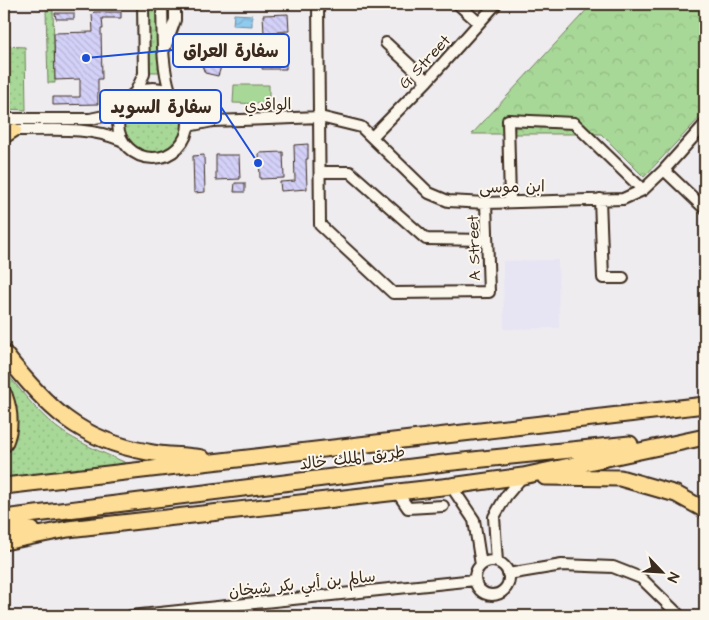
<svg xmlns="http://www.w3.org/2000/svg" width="709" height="620" font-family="'Architects Daughter','Playpen Sans Arabic',sans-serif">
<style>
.built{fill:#e7e4f3}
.grass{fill:url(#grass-dots);stroke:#72815b}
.park{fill:url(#park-crowns);stroke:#72815b}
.pitch{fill:#a8d898;stroke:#72815b}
.water{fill:url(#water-waves);stroke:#6d8a9b}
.building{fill:url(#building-back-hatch);stroke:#3b2a1e}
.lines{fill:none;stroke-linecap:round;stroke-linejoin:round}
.minor-casing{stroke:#3b2a1e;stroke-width:14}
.major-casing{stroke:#3b2a1e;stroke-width:16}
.highway-casing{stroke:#3b2a1e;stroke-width:19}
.minor{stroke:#fbf7ec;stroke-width:10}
.major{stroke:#fedd96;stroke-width:12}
.highway{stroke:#fedd96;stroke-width:15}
.labels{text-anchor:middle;stroke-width:4;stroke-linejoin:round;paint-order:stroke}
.street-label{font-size:16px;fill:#3b2a1e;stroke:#fbf7ec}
.leader{fill:none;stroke:#1d4ed8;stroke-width:2}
.callout-dot{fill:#1d4ed8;stroke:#fbf7ec;stroke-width:2}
.callout{fill:#fbf7ec;stroke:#1d4ed8;stroke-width:2}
.callout-label{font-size:18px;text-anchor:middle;font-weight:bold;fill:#3b2a1e}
</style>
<defs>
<pattern id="grass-dots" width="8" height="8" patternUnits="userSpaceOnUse" patternTransform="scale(1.25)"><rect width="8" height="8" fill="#a8d898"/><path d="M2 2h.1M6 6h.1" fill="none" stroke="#92ba83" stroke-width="1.8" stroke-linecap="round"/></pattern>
<pattern id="park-crowns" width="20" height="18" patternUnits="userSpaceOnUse" patternTransform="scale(1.25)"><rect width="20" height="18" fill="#a8d898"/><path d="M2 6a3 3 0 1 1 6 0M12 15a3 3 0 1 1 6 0" fill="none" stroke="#92ba83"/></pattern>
<pattern id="water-waves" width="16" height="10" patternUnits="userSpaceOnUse" patternTransform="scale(1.25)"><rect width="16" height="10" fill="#8fcaef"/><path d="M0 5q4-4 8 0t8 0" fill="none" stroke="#7caecc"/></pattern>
<pattern id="building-back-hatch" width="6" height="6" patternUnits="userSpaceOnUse" patternTransform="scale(1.25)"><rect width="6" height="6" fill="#d4d1f9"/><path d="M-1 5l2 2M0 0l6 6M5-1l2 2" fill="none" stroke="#b7b4d5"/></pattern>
</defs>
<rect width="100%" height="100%" fill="#efecf0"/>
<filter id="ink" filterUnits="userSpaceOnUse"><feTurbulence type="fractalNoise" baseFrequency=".02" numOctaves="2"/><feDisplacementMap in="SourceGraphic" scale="10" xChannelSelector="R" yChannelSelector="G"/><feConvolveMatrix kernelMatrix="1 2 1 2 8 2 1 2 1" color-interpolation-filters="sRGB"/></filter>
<g filter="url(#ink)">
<path class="built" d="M558,260l1,68 -55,1 -1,-68z"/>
<path class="grass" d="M44,4h82v3l-82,1z
M146,4h13l2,68h-13z
M53,10l2,73h-7l-2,-72z
M4,46l21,1 1,63 -22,-1z
M122 123a30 30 0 1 1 60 0a30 30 0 1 1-60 0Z
M4,370c19,23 37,48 62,64 20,12 42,21 63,30l-125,15v-22l8,-16 3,-40 -11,-21z"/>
<path class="park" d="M592,4h113v108l-61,65 -43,-43h-129z"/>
<path class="pitch" d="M234,85h35v19l-36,-1z"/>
<path class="water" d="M234,14l18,1v11l-19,-1z"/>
<path class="building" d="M94,12h27v6h-19l1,11h-2l1,50h-4v25l-45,1v-8h27v-18l-25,1 -1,-47 39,-1 -1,-18z
M55,13h19v6h-18z
M288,14l1,17 -25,2 -1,-18z
M209,47h9l5,14 -5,15 -13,-3 -5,-12z
M262,49l24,1v19h-24z
M308,144v15h-2l1,30 -26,2 -1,-9 15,-1 -1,-36z
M283,152l1,26 -24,1 -1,-26z
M204,155l1,37 -11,1 -1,-37z
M216,155h23l1,24 -24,1z
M235,183h10v9h-11z"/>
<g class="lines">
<g class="minor-casing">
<path id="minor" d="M162,4c1,29 -1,59 8,87
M318,4l2,221 73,68 96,-1 -3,-89
M458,4l21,19
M386,43l41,38
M165,48l10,-28v-16
M118 123a35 35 0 1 1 70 0a35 35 0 1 1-70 0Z
M136,91l8,-17 -1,-70
M4,119h86l14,-3 15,-5
M188,126l25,-5 107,-4 41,10 68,66 19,8 38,2 137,-4 20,-9 21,-20 41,-46
M7,130c38,1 79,-5 114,10
M372,137l55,-56 69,-77
M664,170l41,39
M320,172h30l76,67 61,1
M600,199l3,79h20
M510,201l-2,-81 66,3 69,67
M451,486l23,34 7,45
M397,492l11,16 35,-2
M475 578a17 17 0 1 1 34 0a17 17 0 1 1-34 0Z
M497,562l-3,-45 12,-21 17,-20
M508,574l54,-9 51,2 28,11 39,38
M131,616l344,-36"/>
</g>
<g class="major-casing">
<path id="major" d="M4,137l11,-7"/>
</g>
<g class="highway-casing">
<path id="highway" d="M4,353c42,54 75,87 144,99 18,4 36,3 54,6
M4,395c6,16 7,34 0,49
M545,477l75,1 56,16 29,16
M4,486l701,-81
M4,518l440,-55 186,-19
M4,530h28
M4,542l64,-13 383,-43 72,-10 182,-39"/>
</g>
<use href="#minor" class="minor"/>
<use href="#major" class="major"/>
<use href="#highway" class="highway"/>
</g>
</g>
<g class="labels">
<g class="street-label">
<text transform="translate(424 61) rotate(-47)" y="6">G Street</text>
<text transform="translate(268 104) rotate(-2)" y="6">الواقدي</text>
<text transform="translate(512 186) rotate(-1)" y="6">ابن موسى</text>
<text transform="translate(473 248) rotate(-92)" y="6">A Street</text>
<text transform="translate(352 457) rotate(-7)" y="6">طريق الملك خالد</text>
<text transform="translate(302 583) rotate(-6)" y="6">سالم بن أبي بكر شيخان</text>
</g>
</g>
<path class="leader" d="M86 58L173 50M258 163L221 107"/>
<g class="callout-dot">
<circle cx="86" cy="58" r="5"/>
<circle cx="258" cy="163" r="5"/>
</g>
<g class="callout">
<rect x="173" y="34" width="116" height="33" rx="5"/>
<rect x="100" y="90" width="121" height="33" rx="5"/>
</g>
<g class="callout-label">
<text x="231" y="57">سفارة العراق</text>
<text x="161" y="113">سفارة السويد</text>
</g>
<rect width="709" height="620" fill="none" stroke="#fbf7ec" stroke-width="20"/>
<rect x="10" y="10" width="689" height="600" fill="none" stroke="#3b2a1e" stroke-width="2" filter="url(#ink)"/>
<g transform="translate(662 572) rotate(115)" stroke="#fbf7ec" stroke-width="4" paint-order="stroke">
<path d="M0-4L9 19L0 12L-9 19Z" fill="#3b2a1e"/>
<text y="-8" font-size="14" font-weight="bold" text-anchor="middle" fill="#3b2a1e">N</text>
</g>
</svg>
